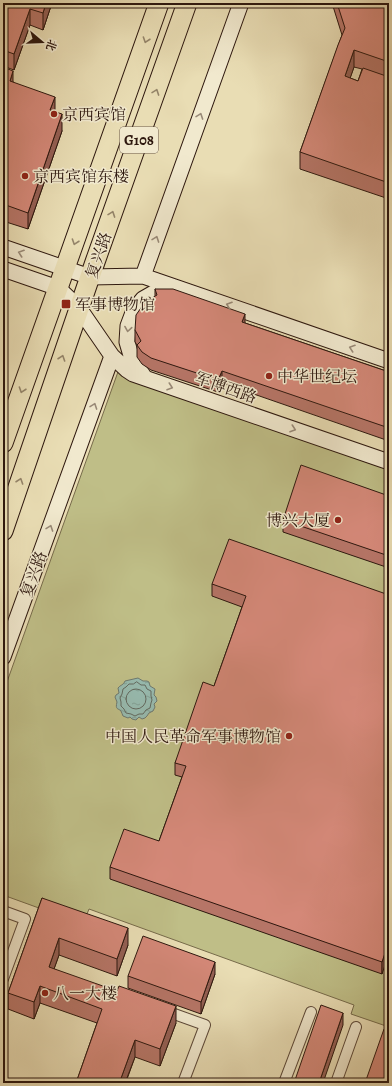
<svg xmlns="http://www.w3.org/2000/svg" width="392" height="1086" font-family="Alegreya,'Noto Serif SC',serif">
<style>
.green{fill:#bfbe87;stroke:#766a4a}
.water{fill:url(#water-ripples);stroke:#6d796f}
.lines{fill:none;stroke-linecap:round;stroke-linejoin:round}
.shore{stroke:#62695f;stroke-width:1}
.street-casing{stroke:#5c4838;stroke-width:12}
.secondary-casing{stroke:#2d170e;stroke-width:17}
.highway-casing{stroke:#2d170e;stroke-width:21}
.street{stroke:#f1e9ce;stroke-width:10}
.secondary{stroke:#f1e9ce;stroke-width:15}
.highway{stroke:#e9ddb4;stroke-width:19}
.wall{fill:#b67567;stroke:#2d170e;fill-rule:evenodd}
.shaded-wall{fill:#945f54;stroke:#2d170e}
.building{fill:#d48878;stroke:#2d170e}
.oneway{stroke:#948469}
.oneway2{stroke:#998a78}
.poi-dot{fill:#8f2418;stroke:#f1e9ce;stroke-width:1.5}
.labels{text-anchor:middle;stroke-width:3;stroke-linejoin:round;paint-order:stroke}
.shield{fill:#f1e9ce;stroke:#685648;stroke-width:1}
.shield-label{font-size:15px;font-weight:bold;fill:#2d170e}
.poi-label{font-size:16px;fill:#2d170e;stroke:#f1e9ce;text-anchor:start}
.street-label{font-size:16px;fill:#2d170e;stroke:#f1e9ce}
</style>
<defs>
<pattern id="water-ripples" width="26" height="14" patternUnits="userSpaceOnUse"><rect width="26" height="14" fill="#97bbb0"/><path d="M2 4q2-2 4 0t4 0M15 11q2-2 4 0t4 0" fill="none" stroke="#82a096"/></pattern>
</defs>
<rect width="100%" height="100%" fill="#e9ddb4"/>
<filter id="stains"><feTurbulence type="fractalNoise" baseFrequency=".005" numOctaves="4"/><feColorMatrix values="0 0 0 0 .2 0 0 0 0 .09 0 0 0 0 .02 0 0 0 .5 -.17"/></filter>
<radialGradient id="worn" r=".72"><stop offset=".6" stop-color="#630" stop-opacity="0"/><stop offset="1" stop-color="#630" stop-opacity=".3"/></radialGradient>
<path class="green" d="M119,369l270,97v561l-38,-13 3,-9 -265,-96 -6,15 -80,-29v-202z"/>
<path class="water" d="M138,678l5,3h4l2,1 1,4 5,3 -1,6 2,2 1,4 -3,3 1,3 -2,4 -4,2 -2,3 -2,2 -3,1 -3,-2 -3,3 -4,-1 -2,-2 -2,1 -5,-2c-1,-2 -1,-3 -2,-5 -3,-3 -6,-1 -4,-9l-2,-5 1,-2 3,-2 -1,-5c2,-3 6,-3 7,-7z"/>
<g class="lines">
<path class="shore" d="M137,682l4,3h4l2,4 4,2v5l1,4 -1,3 -1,5 -4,2 -3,4h-4l-4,2 -4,-2 -5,-1 -2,-4 -3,-3v-4l-1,-4 2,-4 1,-5 3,-2 3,-3h4z
M126 699a10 10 0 1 1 20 0a10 10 0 1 1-20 0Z"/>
<g class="street-casing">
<path id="street" d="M3,911l22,8 -22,60
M163,1010l42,15 -22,58
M284,1083l27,-71
M336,1083l20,-56"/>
</g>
<g class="secondary-casing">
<path id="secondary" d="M3,247l87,30 53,-1 246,85
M3,269l55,19 21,20 33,48 15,14 6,4 256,88
M143,276l98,-273
M145,378l-13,-19 -5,-17 1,-16 6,-16 9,-11 14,-8 15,-5
M3,657l109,-301"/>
</g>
<g class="highway-casing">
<path id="highway" d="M3,443l156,-440
M3,531l92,-269 92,-259"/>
</g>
<use href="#street" class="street"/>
<use href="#secondary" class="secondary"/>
<use href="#highway" class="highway"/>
</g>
<path class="wall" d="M3,3h49l-9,27 -13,-5 -16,45 -11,-4z
M332,3h57v196l-89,-30v-17l42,-117zM354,67l8,2 -4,12 -8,-3z
M3,67l10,15 42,30 7,19 -34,98 -25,-8z
M155,289l90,34 144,49v69l-167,-58 -4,9 -67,-22 -9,-6 -5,-7v-12l-2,-3v-12l20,-34z
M389,496v72l-106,-36v-12z
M212,584l177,11 -7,379 -272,-95v-12l49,-26 23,-64 -7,-2v-12l39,-77 28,-79 -30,-11z
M42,898l86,47 -11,31 -58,-21 -5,14 122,54 -16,43 -25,-9 -9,25 -50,1 21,-60 -57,-20 -6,16 -26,-10v-16z
M215,974l-14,40 -73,-26v-12z"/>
<path class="shaded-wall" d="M46,3h6l-9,27v-17z
M30,9v16l-16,45v-16z
M354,50v17l-9,26v-17z
M13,71v16l-3,-6z
M55,97v16l-5,-3z
M62,114v17l-34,98v-16z
M245,314v12l-3,-4z
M222,371v12l-4,9v-12z
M128,928v17l-11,31v-17z
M59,938v17l-10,28v-16z
M389,941v12l-7,21v-12z
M215,962v12l-14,40v-12z
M40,986v17l-6,16v-17z
M176,1006v17l-16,43v-17z
M343,1013v12l-20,58h-4z
M135,1040v17l-10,26 -5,-2z"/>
<path class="building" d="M3,3h43l-3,10 -13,-4 -16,45 -11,-4z
M337,3h52v59l-35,-12 -9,26 13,5 5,-13 26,9v106l-89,-31 38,-107 7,-17z
M3,67l10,4 -3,10 45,16 -5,13 12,4 -34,99 -25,-9z
M155,289h18l72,25 -3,8 147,50v56l-167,-57 -4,9 -67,-22 -9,-6 -5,-7 4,-4 -6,-11 1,-15 9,-13 12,-7z
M301,465l88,31v60l-106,-36z
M229,539l160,56v346l-7,21 -272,-95 14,-38 35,12 27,-75 -11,-3 28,-81 11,4 32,-90 -34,-12z
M42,898l86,30 -11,31 -58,-21 -10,29 68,24 2,-5 57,20 -16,43 -25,-9 -15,41 7,2h-51l26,-74 -62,-23 -6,16 -26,-9z
M143,936l72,26 -14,40 -73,-26z
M321,1005l22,8 -24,70h-25z
M384,1029l5,2v49l-1,3h-23z"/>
<defs><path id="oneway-chevron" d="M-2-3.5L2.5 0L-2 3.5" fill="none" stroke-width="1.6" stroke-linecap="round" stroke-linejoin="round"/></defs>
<g class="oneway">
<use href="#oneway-chevron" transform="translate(146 40) rotate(109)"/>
<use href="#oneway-chevron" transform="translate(156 92) rotate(-70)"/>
<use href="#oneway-chevron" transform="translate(112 214) rotate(-70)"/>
<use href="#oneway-chevron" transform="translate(75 242) rotate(109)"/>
<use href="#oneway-chevron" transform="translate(62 358) rotate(-71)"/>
<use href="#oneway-chevron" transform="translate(22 390) rotate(109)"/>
<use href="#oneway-chevron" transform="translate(20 481) rotate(-71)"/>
</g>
<g class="oneway2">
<use href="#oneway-chevron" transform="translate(200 116) rotate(-70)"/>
<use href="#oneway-chevron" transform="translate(156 239) rotate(-70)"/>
<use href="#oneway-chevron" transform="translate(21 253) rotate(-161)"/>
<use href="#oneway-chevron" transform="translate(229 305) rotate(-161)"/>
<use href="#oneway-chevron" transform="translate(128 329) rotate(99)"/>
<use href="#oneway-chevron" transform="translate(352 348) rotate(-161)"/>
<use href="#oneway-chevron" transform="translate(170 387) rotate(19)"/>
<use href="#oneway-chevron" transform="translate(94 406) rotate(-70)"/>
<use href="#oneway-chevron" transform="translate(293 429) rotate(19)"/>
<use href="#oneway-chevron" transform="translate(50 528) rotate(-70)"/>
</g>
<g class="poi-dot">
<circle cx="54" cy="114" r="4"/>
<circle cx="25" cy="176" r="4"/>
<rect x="61" y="299" width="10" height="10" rx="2"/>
<circle cx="269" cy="376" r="4"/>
<circle cx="338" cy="520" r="4"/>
<circle cx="289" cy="736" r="4"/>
<circle cx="45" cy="993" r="4"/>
</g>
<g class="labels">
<rect class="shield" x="120" y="127" width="38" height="26" rx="3"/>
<g class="shield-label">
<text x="139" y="145">G108</text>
</g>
<g class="poi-label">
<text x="62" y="120">京西宾馆</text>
<text x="33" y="182">京西宾馆东楼</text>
<text x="75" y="310">军事博物馆</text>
<text x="277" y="382">中华世纪坛</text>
<text x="330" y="526" text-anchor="end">博兴大厦</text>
<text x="281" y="742" text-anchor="end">中国人民革命军事博物馆</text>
<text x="53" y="999">八一大楼</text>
</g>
<g class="street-label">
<text transform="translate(98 255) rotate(-71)" y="6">复兴路</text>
<text transform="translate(226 387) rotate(19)" y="6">军博西路</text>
<text transform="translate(33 574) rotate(-70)" y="6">复兴路</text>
</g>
</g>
<rect width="392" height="1086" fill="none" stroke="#e9ddb4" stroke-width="16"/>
<rect x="4" y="4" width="384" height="1078" fill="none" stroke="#2d170e" stroke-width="2"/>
<rect x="8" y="8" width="376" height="1070" fill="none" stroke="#2d170e"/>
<g transform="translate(42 42) rotate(109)" stroke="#f1e9ce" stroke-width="3" paint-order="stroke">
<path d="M0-3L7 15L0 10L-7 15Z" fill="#2d170e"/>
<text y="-6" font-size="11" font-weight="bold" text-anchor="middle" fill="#2d170e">北</text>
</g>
<rect width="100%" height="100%" filter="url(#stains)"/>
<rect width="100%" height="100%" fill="url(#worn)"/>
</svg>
